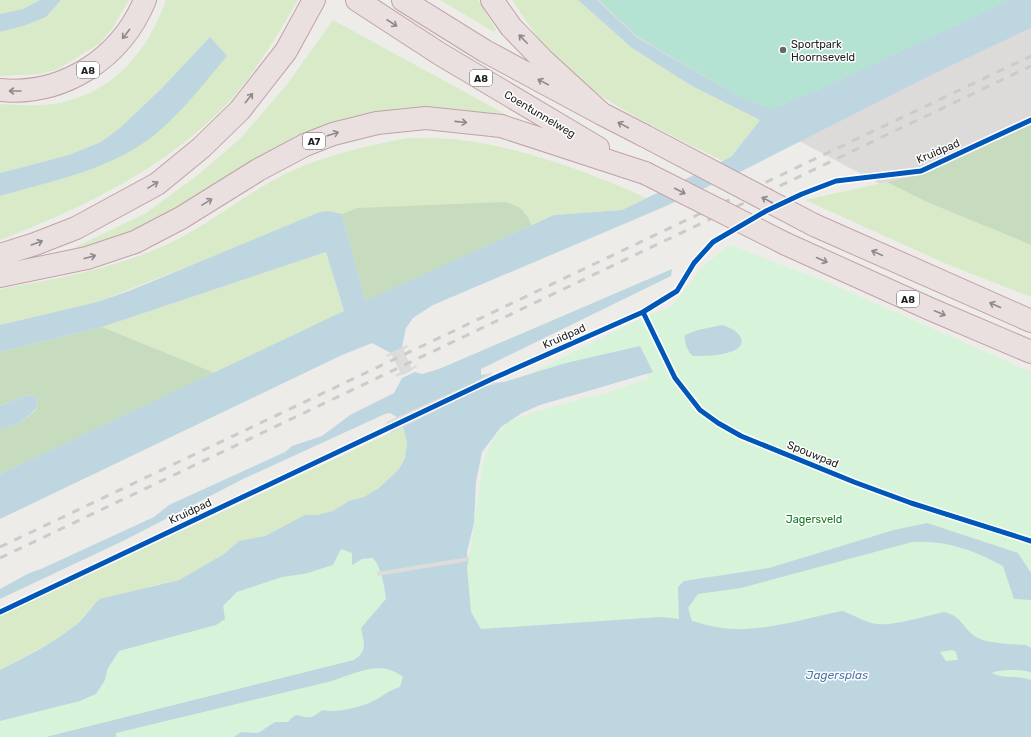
<svg xmlns="http://www.w3.org/2000/svg" width="1031" height="737" font-family="Rubik,sans-serif">
<style>
.residential{fill:#dddbd9}
.grass{fill:#d8eac8}
.forest{fill:#c7dcbe}
.park{fill:#d7f3d9}
.pitch{fill:#b5e3d3}
.water{fill:#bdd6e0;fill-rule:evenodd}
.pier{fill:#dddcdb}
.lines{fill:none;stroke-linecap:round;stroke-linejoin:round}
.highway-casing{stroke:#c2a1a8;stroke-width:24}
.highway{stroke:#eae0e0;stroke-width:22}
.rail{stroke:#cbcbca;stroke-width:3;stroke-dasharray:8 8;stroke-linecap:butt}
.highway-bridge-casing{stroke:#c2a1a8;stroke-width:24;stroke-linecap:butt}
.highway-bridge{stroke:#eae0e0;stroke-width:22}
.cycleway-casing{stroke:#fff;stroke-width:8}
.cycleway{stroke:#0057b8;stroke-width:5}
.oneway{stroke:#8f8989}
.poi-dot{fill:#676765;stroke:#fff;stroke-width:1.5}
.labels{text-anchor:middle;stroke-width:3;stroke-linejoin:round;paint-order:stroke}
.shield{fill:#fff;stroke:#626262;stroke-width:1}
.shield-label{font-size:10px;font-weight:bold;fill:#1f1f1f}
.poi-label{font-size:11px;fill:#1f1f1f;stroke:#fff;text-anchor:start}
.street-label{font-size:11px;fill:#1f1f1f;stroke:#fff}
.park-label{font-size:11px;fill:#0f7b1f;stroke:#fff}
.water-label{font-size:12px;font-style:italic;fill:#4e77ad;stroke:#fff}
</style>
<rect width="100%" height="100%" fill="#eeece8"/>
<path class="residential" d="M578,0h453v239l-110,-33 -161,-86z"/>
<path class="grass" d="M0,0h40l-17,9 -23,5z
M61,0h68l-17,29 -13,15 -41,25 -18,5 -40,2v-44l26,-7 20,-8z
M166,0h132c-23,38 -45,78 -77,110 -62,62 -140,98 -221,130v-44l63,-19 36,-12 32,-14 79,-114 -49,52 -41,39 -19,14 -32,13 -69,18v-69c21,1 44,3 64,-2 53,-13 84,-52 102,-102z
M440,0h38l18,30 -2,2z
M512,0h66l54,48 60,38 68,34 -29,37 -8,4c-51,-26 -120,-56 -161,-96 -20,-19 -35,-43 -50,-65z
M333,20l183,100c-20,-3 -40,-8 -60,-10 -38,-3 -99,3 -135,17 -63,23 -116,69 -176,101 -28,16 -61,21 -92,29l23,-10 70,-34 48,-35 46,-39 48,-56z
M408,138c15,0 31,0 46,1 66,8 131,31 192,59l-24,12 -68,5 -22,10 -7,-14 -168,-3 -15,6 -13,-3 -232,91 -97,23v-36c55,-10 109,-19 161,-42 45,-19 82,-52 126,-74 39,-18 79,-27 121,-35z
M887,182l38,19 106,44v52l-89,-35 -137,-62z
M326,252l18,60 -129,61 -113,-46z
M403,427l4,15 -2,16 -6,11 -20,19 -15,9 -15,4 -15,10 -17,4h-12l-40,21 -26,5 -15,13 -45,26 -28,6 -58,19 -14,17 -20,16 -59,32v-54z"/>
<path class="forest" d="M1031,125v120l-106,-44 -38,-19 34,-7z
M505,202c17,5 19,7 27,23l-167,77 -23,-88 15,-6z
M102,327l113,46 -215,101v-44l20,-7 16,-13 2,-13 -12,-2 -26,11v-54z"/>
<path class="park" d="M730,245l106,41 195,86v365h-1031v-16l80,-20 16,-7 8,-13 3,-11 12,-19 37,-10 67,-35 14,-14 45,-15 22,-3 29,-9 8,-16 11,4 10,6 11,-1 6,10 90,-10 14,-95 11,-25 15,-17 56,-18 41,-10 43,-15 -20,-28 -116,32 133,-66 25,-9 34,-43z"/>
<path class="pitch" d="M599,0h411l-185,87 -53,22 -34,-13 -100,-59z"/>
<path class="water" d="M40,0h21l-15,17 -20,8 -26,7v-18l23,-5z
M578,0h19l40,38 101,58 34,13 53,-22 185,-87h21v28l-102,48 -185,94 -80,37 -231,98 -20,13 -7,10 -4,19 10,23 -10,5 -11,-22 -19,-10 -30,12 -342,164v-45l344,-163 -18,-59 -224,75 -102,25v-27l97,-23 32,-11 191,-79 9,-1 13,3 23,87 189,-86 68,-5 109,-53 29,-37 -68,-34 -60,-38z
M210,37l17,19c-23,27 -46,58 -74,80 -43,34 -102,45 -153,60v-23l69,-18 32,-13 19,-14 41,-39z
M672,269l-1,7 -190,93v6l9,-1 5,9 9,-1 62,-19 74,-17 13,26 -113,33 -18,8 -21,14 -19,25 -6,30 -2,41 -7,29 1,11 -1,4 4,45 10,17 180,-12 18,2 -1,-32 6,-6 85,-13 125,-38 33,-7 91,30 13,20v27l-17,-1 -11,-33c-30,-16 -56,-26 -91,-24l-171,46 -43,6 -10,14 4,13c14,4 28,8 43,8 33,1 73,-11 107,-18 11,3 23,12 35,13 17,2 49,-8 67,-12 21,5 19,20 36,27 14,5 32,5 46,6l5,3v25c-6,-4 -33,-4 -39,0 10,6 27,2 39,7v57h-797l7,-5 17,1 17,-11h13c10,-13 11,-3 23,-5 4,-1 8,-5 12,-7 13,3 33,-2 46,-7 11,-4 19,-13 31,-16l3,-10c-22,-18 -47,-4 -71,4l-216,52v4h-70l308,-77c14,-9 10,-17 7,-32l25,-29c-2,-14 -4,-30 -13,-41l-11,1 -10,6v-12l-11,-4 -8,16 -29,9 -22,3 -45,15 -14,14 2,13 -9,6 -97,26 -12,19 -2,10 -9,14 -16,7 -80,20v-51c27,-14 54,-27 77,-46 9,-8 14,-18 23,-25l79,-19 45,-26 15,-13 26,-5 40,-21h12l16,-4 16,-10 15,-4 15,-9 20,-19 6,-11 2,-16 -4,-15 -5,-9 -8,-5 -5,1 -140,64 -120,62 -125,59v-10c14,-7 26,-16 41,-20l113,-52 15,-12 116,-53 7,-6 30,-10 28,-21 44,-22 8,-15 13,-6 7,2 17,-5zM952,650l4,2 2,8 -12,1 -6,-9z
M722,325c16,4 31,19 8,27 -10,4 -26,4 -37,4 -6,-5 -9,-14 -8,-21l13,-5z
M26,395l12,2 -2,12 -16,14 -20,7v-24z"/>
<path class="pier" d="M407,345l1,2 -5,3 6,13 2,5 5,-3 1,2 -20,10 -2,-2 6,-3 -9,-17 -5,2 -1,-2z
M491,372l6,12 -13,3 -93,46 -5,-11 91,-41z
M469,557v4l-91,15 -1,-4z"/>
<g class="lines">
<g class="highway-casing">
<path id="highway" d="M357,0l83,54 158,94
M403,0l82,51 117,63
M492,0l19,27 32,33 59,54 41,21
M0,90c64,6 121,-32 145,-90
M814,225l217,96
M786,244l144,65 101,43
M0,255l35,-11 41,-16 81,-44 44,-36 39,-38 46,-59 28,-51
M0,276l87,-18 48,-16 46,-24 77,-48 47,-25 28,-11 44,-11 49,-5 75,8 144,47"/>
</g>
<use href="#highway" class="highway"/>
<path class="rail" d="M0,547l1031,-491
M0,558l1031,-492"/>
<g class="highway-bridge-casing">
<path id="highway-bridge" d="M643,135l171,90
M645,173l141,71"/>
</g>
<use href="#highway-bridge" class="highway-bridge"/>
<g class="cycleway-casing">
<path id="cycleway" d="M643,312l32,66 25,32 18,13 23,13 113,46 57,21 120,38
M0,612l494,-234 149,-66 34,-21 17,-28 19,-21 53,-31 36,-17 34,-13 85,-10 110,-51"/>
</g>
<use href="#cycleway" class="cycleway"/>
</g>
<defs><path id="oneway-shaft" d="M-6 0H5M1.5-3L5.5 0L1.5 3" fill="none" stroke-width="1.6" stroke-linecap="round" stroke-linejoin="round"/></defs>
<g class="oneway">
<use href="#oneway-shaft" transform="translate(392 23) rotate(33)"/>
<use href="#oneway-shaft" transform="translate(126 34) rotate(128)"/>
<use href="#oneway-shaft" transform="translate(523 39) rotate(-134)"/>
<use href="#oneway-shaft" transform="translate(543 82) rotate(-152)"/>
<use href="#oneway-shaft" transform="translate(15 91) rotate(-180)"/>
<use href="#oneway-shaft" transform="translate(249 98) rotate(-52)"/>
<use href="#oneway-shaft" transform="translate(461 122) rotate(6)"/>
<use href="#oneway-shaft" transform="translate(623 125) rotate(-152)"/>
<use href="#oneway-shaft" transform="translate(333 134) rotate(-18)"/>
<use href="#oneway-shaft" transform="translate(153 185) rotate(-31)"/>
<use href="#oneway-shaft" transform="translate(680 191) rotate(27)"/>
<use href="#oneway-shaft" transform="translate(767 200) rotate(-152)"/>
<use href="#oneway-shaft" transform="translate(207 202) rotate(-32)"/>
<use href="#oneway-shaft" transform="translate(37 243) rotate(-20)"/>
<use href="#oneway-shaft" transform="translate(877 253) rotate(-156)"/>
<use href="#oneway-shaft" transform="translate(90 257) rotate(-15)"/>
<use href="#oneway-shaft" transform="translate(822 260) rotate(24)"/>
<use href="#oneway-shaft" transform="translate(995 305) rotate(-156)"/>
<use href="#oneway-shaft" transform="translate(940 313) rotate(23)"/>
</g>
<circle class="poi-dot" cx="783" cy="50" r="4"/>
<g class="labels">
<g class="shield">
<rect x="77" y="62" width="22" height="16" rx="3"/>
<rect x="470" y="70" width="22" height="16" rx="3"/>
<rect x="303" y="133" width="22" height="16" rx="3"/>
<rect x="897" y="291" width="22" height="16" rx="3"/>
</g>
<g class="shield-label">
<text x="88" y="74">A8</text>
<text x="481" y="82">A8</text>
<text x="314" y="145">A7</text>
<text x="908" y="303">A8</text>
</g>
<g class="poi-label">
<text x="791" y="48">Sportpark<tspan x="791" dy="13">Hoornseveld</tspan></text>
</g>
<g class="street-label">
<text transform="translate(540 114) rotate(31)" y="4">Coentunnelweg</text>
<text transform="translate(938 151) rotate(-23)" y="4">Kruidpad</text>
<text transform="translate(564 336) rotate(-24)" y="4">Kruidpad</text>
<text transform="translate(813 454) rotate(22)" y="4">Spouwpad</text>
<text transform="translate(190 511) rotate(-25)" y="4">Kruidpad</text>
</g>
<g class="park-label">
<text x="814" y="523">Jagersveld</text>
</g>
<g class="water-label">
<text x="837" y="679">Jagersplas</text>
</g>
</g>
</svg>
